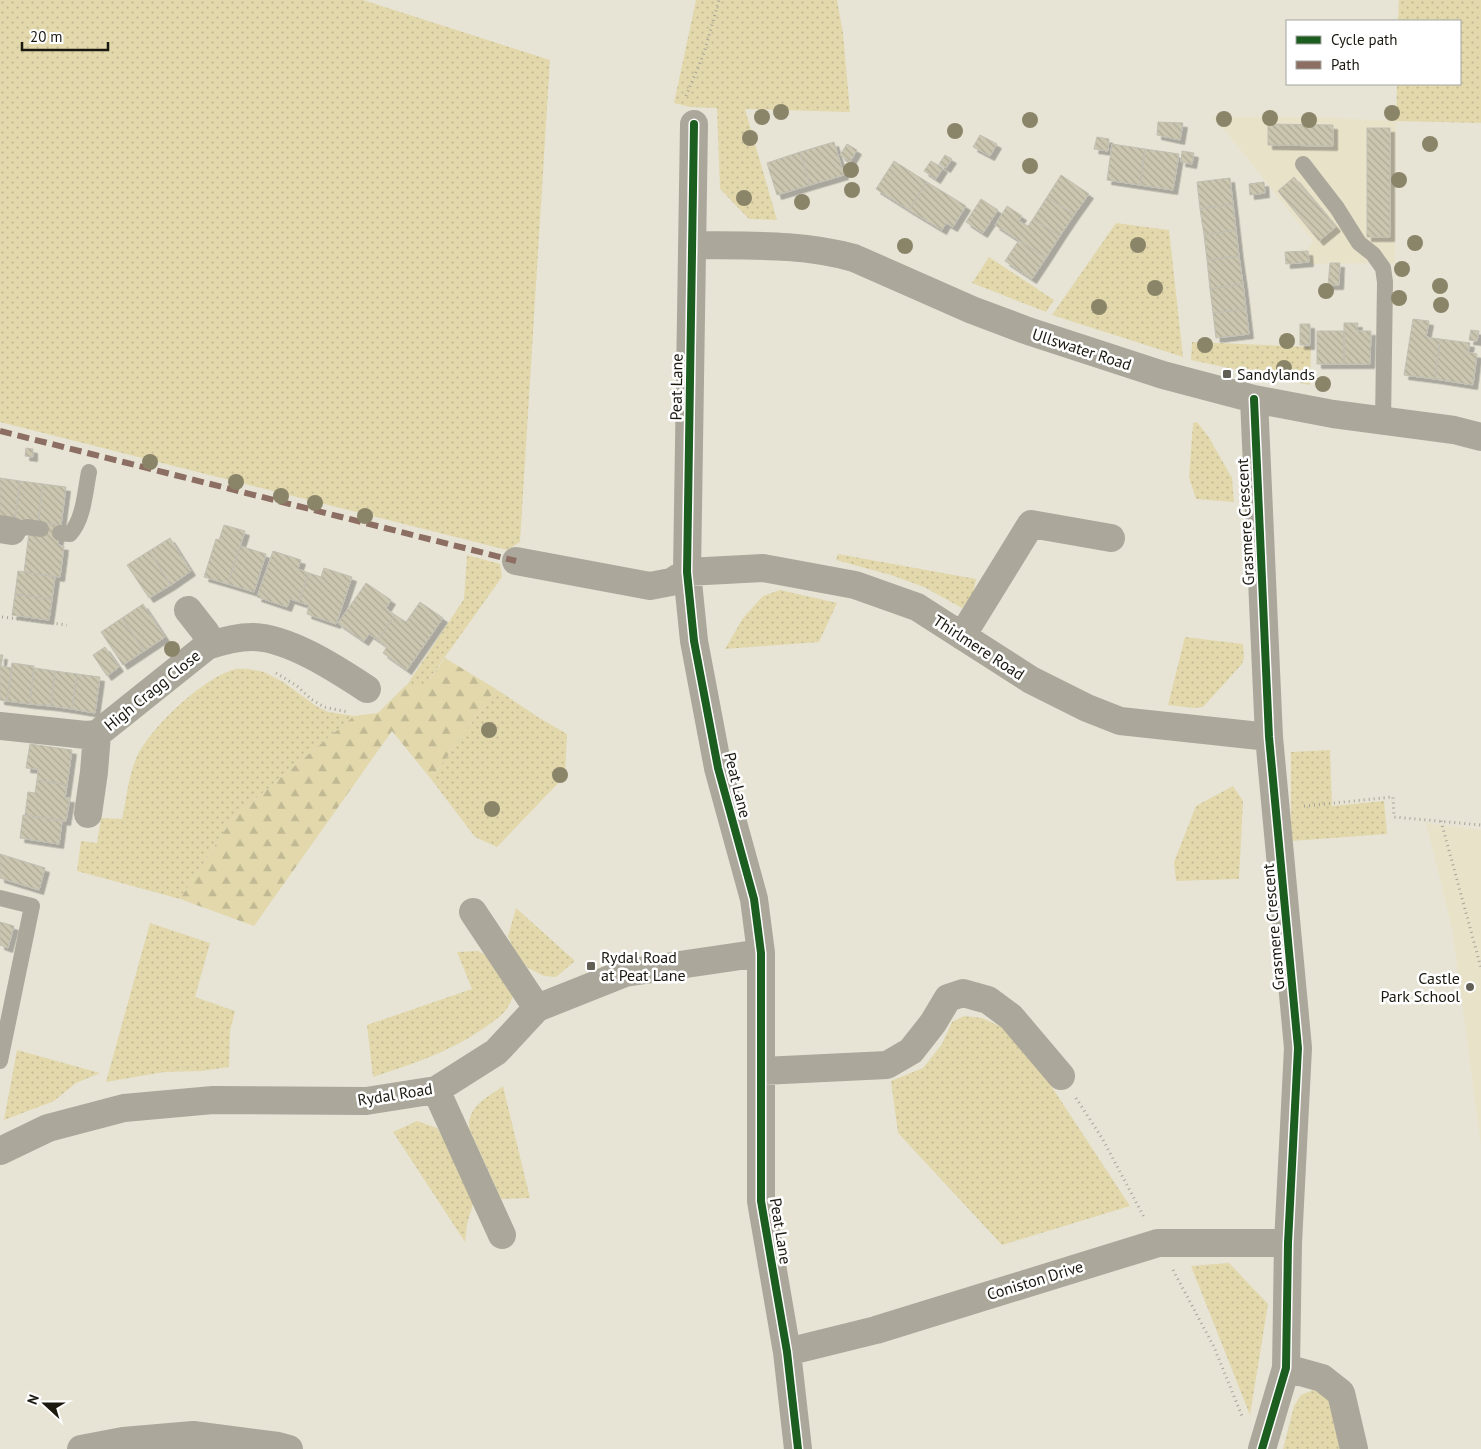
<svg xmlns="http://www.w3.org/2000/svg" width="1481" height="1449" font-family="'PT Sans',sans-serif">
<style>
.built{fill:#e8e2c9}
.grass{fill:url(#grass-dots)}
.forest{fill:url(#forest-firs)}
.building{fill:url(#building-back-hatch);stroke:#c1bfb4;filter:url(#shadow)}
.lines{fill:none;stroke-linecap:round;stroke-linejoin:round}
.path{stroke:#a6a399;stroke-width:3;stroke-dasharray:1 4;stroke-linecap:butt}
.service{stroke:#aba89b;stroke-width:16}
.minor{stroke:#aba89b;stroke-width:28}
.quiet{stroke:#8d6e63;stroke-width:6;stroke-dasharray:12 6;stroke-linecap:butt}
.cycleway-casing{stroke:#fff;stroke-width:11}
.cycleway{stroke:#1b5e20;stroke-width:8}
.tree{fill:#8a8469}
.poi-dot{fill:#625f55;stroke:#fff;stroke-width:2}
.labels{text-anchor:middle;stroke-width:5;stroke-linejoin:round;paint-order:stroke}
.street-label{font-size:16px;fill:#1a180f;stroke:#fff}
.poi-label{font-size:16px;fill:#1a180f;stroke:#fff;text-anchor:start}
</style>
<defs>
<pattern id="grass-dots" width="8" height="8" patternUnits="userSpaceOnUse" patternTransform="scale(1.25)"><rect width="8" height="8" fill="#e2d8ac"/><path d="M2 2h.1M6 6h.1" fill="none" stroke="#c1b993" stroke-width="1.8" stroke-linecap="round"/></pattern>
<pattern id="forest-firs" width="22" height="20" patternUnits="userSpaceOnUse" patternTransform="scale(1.25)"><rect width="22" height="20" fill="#e2d8ac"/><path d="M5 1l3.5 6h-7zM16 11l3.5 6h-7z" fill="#c1b993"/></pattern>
<pattern id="building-back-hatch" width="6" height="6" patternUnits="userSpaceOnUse" patternTransform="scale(1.25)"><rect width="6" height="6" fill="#cbc6af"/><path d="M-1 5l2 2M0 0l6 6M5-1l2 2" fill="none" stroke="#aea995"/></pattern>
<filter id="shadow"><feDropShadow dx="4.5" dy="4.5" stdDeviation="0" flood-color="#0004"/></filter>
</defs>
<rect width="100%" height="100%" fill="#e7e4d6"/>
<path class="built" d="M1211,117h102l83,4 -1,142 -83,1 -3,-2 -2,-11 6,-10 -86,-108z
M1426,823l55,7v315l-29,-217z"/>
<path class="grass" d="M0,0h363l187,60 -30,482 -13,8 -507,-128z
M696,0h141l6,33 7,79 -105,-3 32,111 -28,-1 -29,-30 -3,-81 -27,-1 -16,-4z
M1399,0h82v123l-85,-2 1,-37h63v-63h-62z
M1116,223l53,7 14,127 -131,-42z
M989,257l65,43 -8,12 -74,-29z
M1192,342l119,5 -1,38 -119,-25z
M1197,422l11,14 24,42 2,24 -38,-3 -7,-22 4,-54z
M838,554l138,25 -3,16 -11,13 -38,-21 -33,-12 -55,-15z
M467,555l33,9 2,13 -77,108h-18l57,-86z
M780,590l57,13 -18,39 -94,7 18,-31 20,-22z
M1185,637l58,7 1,14 -2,6 -39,43 -9,1 -26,-3z
M249,669l15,3 19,10 33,24 12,6 26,4 -121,102 -53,81 -103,-28 4,-30 16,2 4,-25 21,1c4,-17 7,-46 14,-60 12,-29 64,-78 94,-88 5,-3 13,-2 19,-2z
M496,689l45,30 26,15 -2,42 -68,71 -22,-10 -44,-58z
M1330,750l2,56 52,-5 3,33 -96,7v-89z
M1233,786l10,15 -4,78 -63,2 -2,-19 22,-56z
M516,908l59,53 -19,16 -12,-1 -16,-8 -13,-15 -7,-17z
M150,923l60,20 -15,54 40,14 -5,20 -1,36 -27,4 -38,1 -58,10z
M478,951l16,9 20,30c-1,5 -2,11 -5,15 -4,9 -15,16 -22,21 -35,25 -74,38 -114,51l-6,-52 105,-36 -15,-37z
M964,1016l18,2 24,11 38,46 86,131 -128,39 -104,-112 -7,-52 32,-13 19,-24 10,-22z
M17,1050l83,23 -24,10 -22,18 -50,19z
M503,1086l27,112 -29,1 -32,-71c-1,-23 18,-30 34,-42z
M417,1121l20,7 10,15 27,58 -7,23 -2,18 -72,-110z
M1229,1263l39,41 -18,111 -59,-149z
M1313,1390l12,5 7,11 10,43h-59l11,-43 7,-11z"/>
<path class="forest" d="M445,658l51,31 -65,90 -39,-48 -138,195 -74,-27 53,-81 121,-102 24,-3 28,-28h19z"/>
<path class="building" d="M1158,122l25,1 -3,17 -23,-5z
M1268,124l65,1v21l-65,-1z
M1367,128h23v109h-23z
M980,135l17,9 -7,12 -17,-9z
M1097,137l12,2 -1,12 -14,-2z
M834,142l10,33 -34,10 -10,-33z
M847,144l10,6 -7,12 -10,-7z
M1112,144l33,5 -5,36 -33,-5z
M1145,149l34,5 -6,36 -33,-5z
M1182,151l12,2 -2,11 -11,-2z
M800,152l10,33 -33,10 -10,-32z
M945,155l7,4 -6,9 -7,-4z
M894,161l33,21 -18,28 -33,-21z
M931,161l12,7 -7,11 -12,-8z
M1061,175l28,19 -15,21 -27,-18z
M1294,177l42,50 -17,14 -41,-50z
M1230,178l3,26 -33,5 -3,-27z
M927,182l39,24 -13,21 -7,-4 -4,7 -33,-20z
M1264,182l1,11 -15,2 -1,-11z
M1047,197l27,18 -14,21 -27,-17z
M981,199l17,11 -15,23 -17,-11z
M1233,204l3,26 -32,5 -4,-26z
M1007,206l15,10 -3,5 9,5 5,-7 27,17 -14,22 -51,-33z
M1236,230l3,26 -32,4 -3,-25z
M1019,240l27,18 -14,21 -27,-18z
M1308,251l1,11 -23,2 -1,-12z
M1239,256l4,28 -33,5 -3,-29z
M1330,263h10l-1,22h-11z
M1243,284l3,25 -33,4 -3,-24z
M1246,309l3,25 -33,4 -3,-25z
M1413,319l16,2 -3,16 14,2 -5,40 -31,-4z
M1344,323h14l-1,8h14l-1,33h-26z
M1300,324h10v21h-10z
M1471,330l8,1 -2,10 -8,-1z
M1317,331h27v33h-27z
M1440,339l30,4 -2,9 9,2 -4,31 -38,-6z
M26,448l7,1v8l-8,-1z
M0,478l20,3 -5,38 -15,-2z
M20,481l23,3 -5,38 -23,-3z
M43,484l23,3 -5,38 -23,-3z
M42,523l19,2 -3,20 6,1 -4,31 -36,-5 5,-39z
M224,525l21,6 -17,53 -24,-7 12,-38 3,1z
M170,538l21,33 -20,14 -22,-34z
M240,546l26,8 -12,38 -26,-8z
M149,551l22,34 -22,13 -22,-33z
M273,551l28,9 -3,9 11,4 -10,29 -9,-3 -3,8 -30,-10z
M324,568l28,9 -16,47 -29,-10 2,-9 -10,-3 10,-29 12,4z
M18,571l37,6 -3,22 -37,-5z
M366,583l25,17 -5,8 9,7 -17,25 -9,-6 -5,7 -26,-18z
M15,594l37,5 -3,21 -37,-5z
M420,602l23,16 -36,52 -24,-17 4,-6 -9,-7 17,-25 11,7z
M143,604l22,33 -21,14 -22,-33z
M122,618l22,33 -21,14 -22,-33z
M105,647l14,20 -12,9 -14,-21z
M0,655h3l-2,11 11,2 -5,33 -7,-1z
M12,663l22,3 -4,38 -23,-3z
M34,668l21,3 -4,35 -21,-2z
M55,671l22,3 -5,35 -21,-3z
M77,674l23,3 -5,36 -23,-4z
M30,744l42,6 -5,35 -30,-5 1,-11 -12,-1z
M37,780l30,5 -2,13h5l-4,23 -41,-6 3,-23 7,1z
M23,815l39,6 -3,23 -39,-6z
M0,854l45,14 -6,22 -39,-12z
M0,922l14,4 -6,22 -8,-3z"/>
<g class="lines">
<path class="path" d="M686,96l18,-43 15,-53
M2,617l65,8
M276,673l21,13 14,13 13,8 24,5
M1304,806l89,-9 1,20 87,8
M1441,821l40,147
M1076,1098l26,40 43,81
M1173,1270l41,77 28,69"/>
<path class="service" d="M1303,164l34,44 22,35 14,11 10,14 2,14 -2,140
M12,531l15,-4 14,2
M60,533l10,1c14,-15 15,-43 19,-62
M0,898l32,8 -32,155"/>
<path class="minor" d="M694,124l-7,448 7,69 24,127 36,131 7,54v248l26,151 11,97
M692,245c54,1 109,-2 162,13l118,52 56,21 135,44 91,24 79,15 121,16 27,7
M1254,399l15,338 29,311 -10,195 -2,125 -24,81
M0,529l12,2
M516,561l134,25 21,-4 16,-10 76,-4 92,17 62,22 114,73 56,28 33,13 149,16
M188,610l18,23 1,13
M962,636l69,-112 80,14
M0,726l86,9 11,-1 110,-88c15,-5 29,-9 45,-9 36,0 86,33 115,52
M88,814l6,-42 3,-38
M473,912l64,96
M762,1071l125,-6 24,-14 22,-28 15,-25 15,-5 25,7 23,17 50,59
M436,1090l66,145
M0,1151l48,-23 76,-20 89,-8 153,1 70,-11 60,-38 41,-44 88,-35 136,-20
M787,1352l89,-22 282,-87h130
M1286,1368l36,10 19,15 13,56
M81,1449l42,-8 70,-6 85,11 11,3"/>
<path class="quiet" d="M0,431l516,130"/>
<g class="cycleway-casing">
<path id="cycleway" d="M694,124l-7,448 7,69 24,127 36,131 7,54v248l26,151 11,97
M1254,399l15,338 29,311 -10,195 -2,125 -24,81"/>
</g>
<use href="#cycleway" class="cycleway"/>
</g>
<g class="tree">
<circle cx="781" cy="112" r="8"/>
<circle cx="1392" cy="113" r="8"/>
<circle cx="762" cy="117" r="8"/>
<circle cx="1270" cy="118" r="8"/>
<circle cx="1224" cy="119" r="8"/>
<circle cx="1030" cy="120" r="8"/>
<circle cx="1309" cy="120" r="8"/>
<circle cx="955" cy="131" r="8"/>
<circle cx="750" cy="138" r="8"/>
<circle cx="1430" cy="144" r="8"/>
<circle cx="1030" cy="166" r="8"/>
<circle cx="851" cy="170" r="8"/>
<circle cx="1399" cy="180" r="8"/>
<circle cx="852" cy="190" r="8"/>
<circle cx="744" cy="198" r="8"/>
<circle cx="802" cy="202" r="8"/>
<circle cx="1415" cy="243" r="8"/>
<circle cx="1138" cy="245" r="8"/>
<circle cx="905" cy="246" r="8"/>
<circle cx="1402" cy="269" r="8"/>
<circle cx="1440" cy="286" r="8"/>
<circle cx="1155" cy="288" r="8"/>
<circle cx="1326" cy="291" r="8"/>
<circle cx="1399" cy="298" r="8"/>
<circle cx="1441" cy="305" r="8"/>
<circle cx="1099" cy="307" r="8"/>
<circle cx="1287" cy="341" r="8"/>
<circle cx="1205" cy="345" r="8"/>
<circle cx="1284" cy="368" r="8"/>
<circle cx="1323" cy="384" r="8"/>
<circle cx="150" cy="462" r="8"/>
<circle cx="236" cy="482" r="8"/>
<circle cx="281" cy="496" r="8"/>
<circle cx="315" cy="503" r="8"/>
<circle cx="365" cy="516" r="8"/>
<circle cx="172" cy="649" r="8"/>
<circle cx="489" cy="730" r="8"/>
<circle cx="560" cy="775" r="8"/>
<circle cx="492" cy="809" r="8"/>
</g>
<g class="poi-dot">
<rect x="1222" y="369" width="10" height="10" rx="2.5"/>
<rect x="586" y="961" width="10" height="10" rx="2.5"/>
<circle cx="1470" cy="987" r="5"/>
</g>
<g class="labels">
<g class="street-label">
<text transform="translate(1082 349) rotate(18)" y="6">Ullswater Road</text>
<text transform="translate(676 387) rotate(-89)" y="6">Peat Lane</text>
<text transform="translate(1245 522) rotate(-93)" y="6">Grasmere Crescent</text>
<text transform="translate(979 647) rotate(33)" y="6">Thirlmere Road</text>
<text transform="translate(152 690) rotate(-39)" y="6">High Cragg Close</text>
<text transform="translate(738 785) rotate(76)" y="6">Peat Lane</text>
<text transform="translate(1273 927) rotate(-95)" y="6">Grasmere Crescent</text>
<text transform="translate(395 1094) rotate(-9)" y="6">Rydal Road</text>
<text transform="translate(781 1231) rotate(81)" y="6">Peat Lane</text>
<text transform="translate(1035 1280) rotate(-17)" y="6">Coniston Drive</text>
</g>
<g class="poi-label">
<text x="1237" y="380">Sandylands</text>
<text x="601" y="963">Rydal Road<tspan x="601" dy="18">at Peat Lane</tspan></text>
<text x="1460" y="984" text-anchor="end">Castle<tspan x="1460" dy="18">Park School</tspan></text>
</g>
</g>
<rect x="1286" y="20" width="175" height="65" fill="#ffffff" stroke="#a3a39f"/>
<rect x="1296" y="36" width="25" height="8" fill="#1b5e20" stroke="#a3a39f"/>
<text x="1331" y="45" font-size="15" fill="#1a180f">Cycle path</text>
<rect x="1296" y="61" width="25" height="8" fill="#8d6e63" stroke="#a3a39f"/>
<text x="1331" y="70" font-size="15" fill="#1a180f">Path</text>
<g transform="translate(45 1404) rotate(291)" stroke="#ffffff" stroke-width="4" paint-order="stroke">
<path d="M0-4L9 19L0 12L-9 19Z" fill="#1a180f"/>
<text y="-8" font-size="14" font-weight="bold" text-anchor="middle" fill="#1a180f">N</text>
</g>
<path d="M22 42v8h86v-8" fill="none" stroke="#1a180f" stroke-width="2.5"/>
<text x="30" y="42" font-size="15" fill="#1a180f" stroke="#ffffff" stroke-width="4" paint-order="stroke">20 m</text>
</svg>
